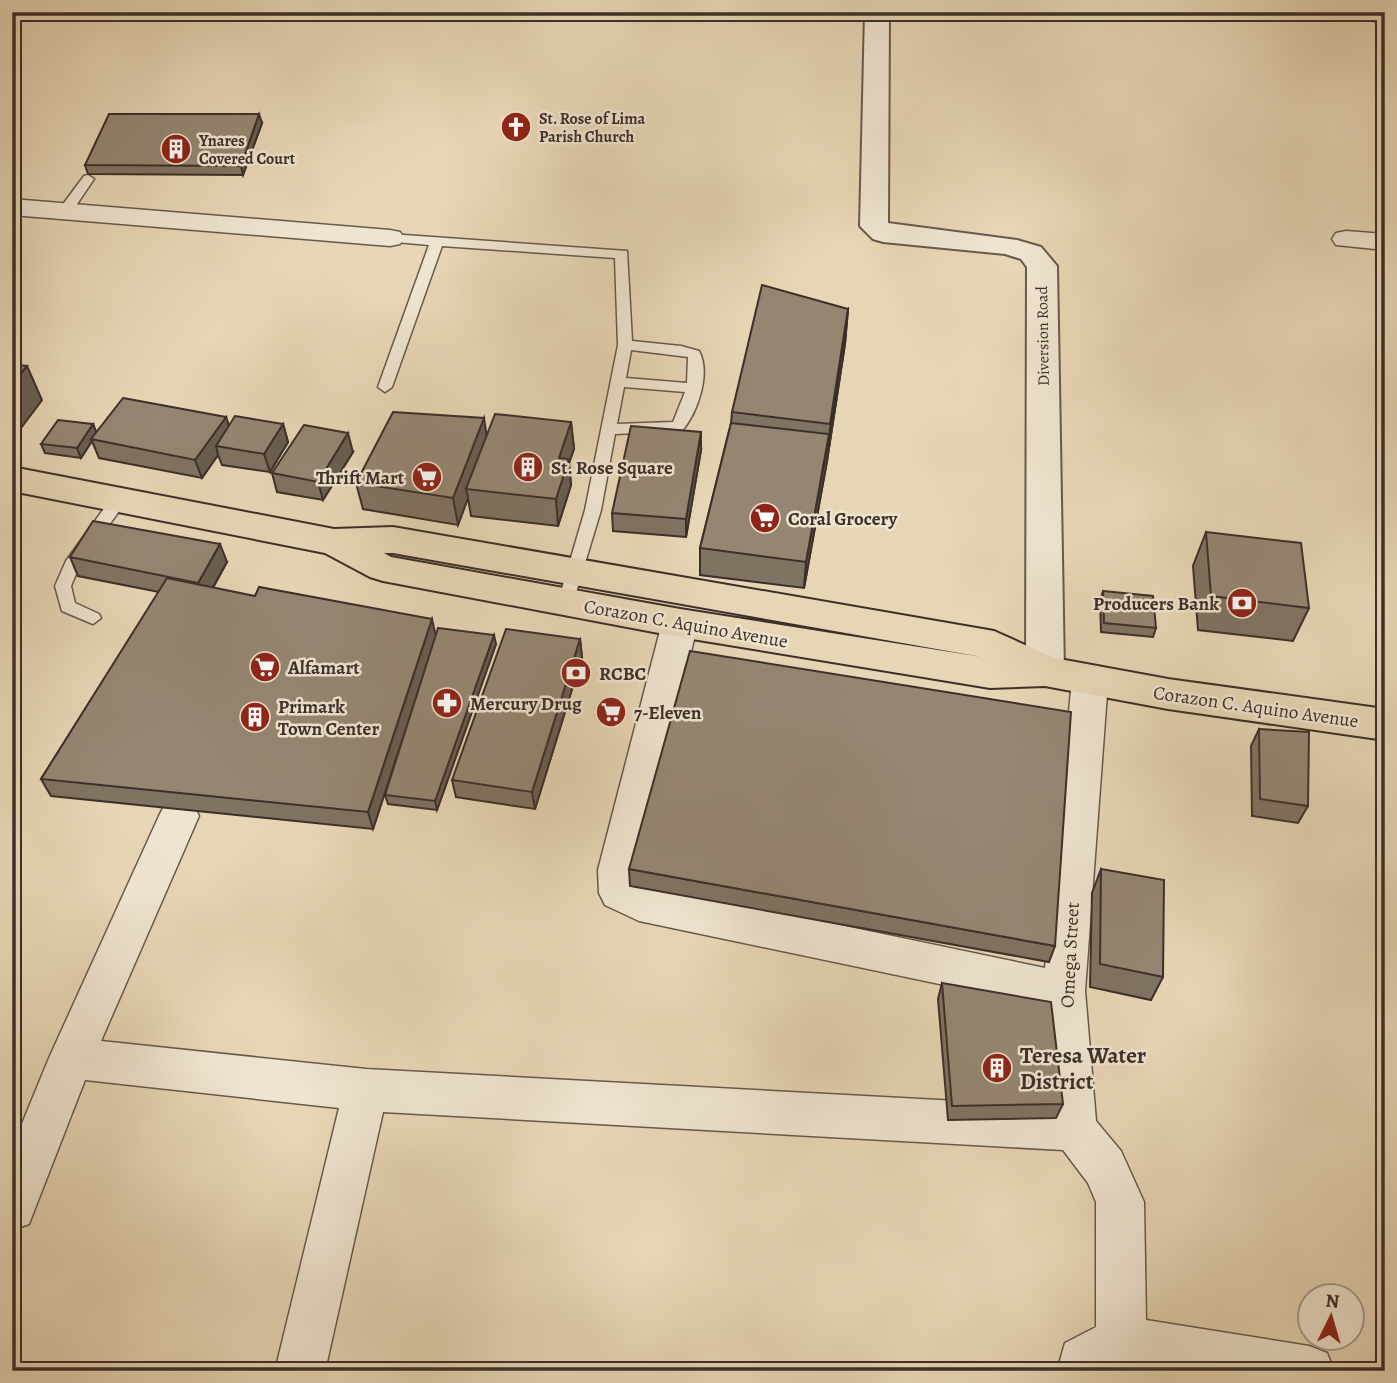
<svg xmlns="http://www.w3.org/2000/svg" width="1397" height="1383" font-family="Alegreya,serif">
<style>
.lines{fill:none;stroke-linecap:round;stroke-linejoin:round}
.service-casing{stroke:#67594d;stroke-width:3}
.minor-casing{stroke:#67594d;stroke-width:3}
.tertiary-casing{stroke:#67594d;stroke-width:4}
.primary-casing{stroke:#3c2f2a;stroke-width:4}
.service{fill:#efe4cf;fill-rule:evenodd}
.minor{fill:#efe4cf;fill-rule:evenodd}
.tertiary{fill:#efe4cf;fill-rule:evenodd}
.primary{fill:#e7d6b5;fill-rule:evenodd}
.wall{fill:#807362;stroke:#3c2f2a;stroke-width:2}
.shaded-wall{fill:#685e50;stroke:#3c2f2a;stroke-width:2}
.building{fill:#958672;stroke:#3c2f2a;stroke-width:2}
.labels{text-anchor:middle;stroke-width:5;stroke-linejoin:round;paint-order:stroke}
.far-poi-label{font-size:16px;font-weight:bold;fill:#3c2f2a;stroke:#efe4cf;text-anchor:start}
.far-street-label{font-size:16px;fill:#3c2f2a;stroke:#efe4cf}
.poi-label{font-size:19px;font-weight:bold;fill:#3c2f2a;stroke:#efe4cf;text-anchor:start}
.street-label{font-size:19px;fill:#3c2f2a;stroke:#efe4cf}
.near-poi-label{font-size:23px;font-weight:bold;fill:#3c2f2a;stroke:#efe4cf;text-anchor:start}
</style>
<rect width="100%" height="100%" fill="#e7d6b5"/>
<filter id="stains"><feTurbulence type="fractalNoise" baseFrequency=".00286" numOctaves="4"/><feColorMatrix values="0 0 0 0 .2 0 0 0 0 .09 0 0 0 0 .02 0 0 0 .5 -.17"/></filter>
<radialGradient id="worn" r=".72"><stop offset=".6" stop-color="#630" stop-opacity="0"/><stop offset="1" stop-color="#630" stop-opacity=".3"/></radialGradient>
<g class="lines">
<g class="service-casing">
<path id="service" d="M88,175l6,4 -23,34h-10v-6l23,-31z
M390,234l237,17 5,90 49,5 18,5c12,22 -1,61 -17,80l-67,3 -14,76 -29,96 -6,2 -8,-6 27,-92 33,-165 -3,-87 -173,-12 -50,141 -7,5 -7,-5 51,-142 -44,-4v-6zM631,350l57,7 -1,26 -61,-5zM624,387l61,5 -12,30 -56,2z
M119,495l8,5 -48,67 -8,19 4,17 24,11 2,4 -8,6 -31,-13 -7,-25 11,-25 47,-65z"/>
</g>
<g class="minor-casing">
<path id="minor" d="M1350,12h35v11l-32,-6z
M12,199l378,31 10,2 4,6 -4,6 -10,2 -378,-31z
M1346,231l39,3v16l-49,-5 -4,-6 4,-6z
M680,610l13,4 5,9 -60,247 1,13 406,85 27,-288 5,-10 13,-4 13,4 5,10 -23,311 11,130 25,30 23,51 2,118 163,26 18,7 7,18h-183l-27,-5 -8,5h-59l8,-28 31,-16v-125l-8,-19 -25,-33 -680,-38 -58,259h-50l64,-263 -254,-28 -56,144 -17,6v-82l37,-90 110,-242 6,-12 14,-4 14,4 6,12 -98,225 265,28 684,37 -6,-100 -405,-85 -34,-16 -6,-12 -1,-23 64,-247 5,-9z"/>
</g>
<g class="tertiary-casing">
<path id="tertiary" d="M865,12h24l-1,211 129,17 24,7 16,19 7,405 -6,10 -13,5 -13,-5 -6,-10 1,-404 -6,-8 -16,-5 -122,-12 -10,-3 -13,-13z"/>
</g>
<g class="primary-casing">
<path id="primary" d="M12,467l322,62 59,-2 601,104 60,27 114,21 217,30v31l-217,-31 -123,-23 -55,2 -310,-51 -297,-56 -13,-4 -45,-24 -313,-62zM384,553h9l589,104 -302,-48 -289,-52z"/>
</g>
<use href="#service" class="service"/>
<use href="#minor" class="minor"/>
<use href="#tertiary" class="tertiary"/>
<use href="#primary" class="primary"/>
</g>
<path class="wall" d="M262,123l-19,52 -155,-1 -3,-9z
M848,309l-3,35 -18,117 -23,127 -104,-13v-27l31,-125 1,-11z
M226,417l3,9 54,-2 5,18 -18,30 -48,-7 -4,-10 -16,23 -103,-20 -7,-17 -11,17 -36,-5 -4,-9 52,-20 3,8z
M571,422l3,27 -5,14 2,22 -13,41 -87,-10 -3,-18 -10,27 -95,-16 -7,-26z
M701,450l-15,87 -73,-6 -1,-18z
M353,452l-30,48 -46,-8 -5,-19z
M1206,532l103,76 -16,33 -95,-11 -5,-64z
M70,557l157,5 -14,26 223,48 60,8 -59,166 -49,-6 -3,-9 24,-76 -36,110 -322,-33 -10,-17 118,-187 -81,-16z
M1103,591l53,37 -3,9 -52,-5 -1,-31z
M580,639l2,18 -47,152 -79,-12 -4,-17z
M1259,729l49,77 -10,17 -46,-7 -1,-70z
M629,869l426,77 -6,16 -419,-76z
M1101,869l62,108 -12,23 -61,-13 2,-94z
M942,983l121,121 -7,14 -108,2 -10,-121z"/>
<path class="shaded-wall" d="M259,114l3,9 -19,52 -2,-9z
M848,309l-3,35 -18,117 -23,127 2,-26 23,-126z
M27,366l15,34 -27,36 -3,-5v-47z
M226,417l6,19 -16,10 2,9 -16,23 -7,-18z
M484,418l4,27 -22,44 2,9 -10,27 -5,-27z
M571,422l3,27 -5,14 2,22 -13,41 -2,-27 3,-41z
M93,424l4,10 -6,5 1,2 -11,17 -4,-10z
M283,424l5,18 -18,30 -6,-18z
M701,432v18l-15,87v-18z
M348,433l5,19 -30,48 -5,-18z
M220,544l7,18 -22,39 -7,-18z
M432,619l4,18 -63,192 -5,-17z
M494,635l2,9 -59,166 -2,-9z
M580,639l2,18 -47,152 -3,-17z"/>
<path class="building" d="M109,114h150l-18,52 -156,-1z
M762,285l86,24 -18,115 -98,-12z
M12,364l15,2 -15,18z
M123,398l103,19 -31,43 -104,-21z
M393,412l91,6 -31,80 -97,-15z
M495,414l76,8 -12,36 10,1 -13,40 -90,-10z
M235,416l48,8 -19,30 -48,-8z
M58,420l35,4 -16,24 -36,-4z
M731,423l98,11 -23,128 -106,-14z
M304,425l44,8 -30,49 -46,-9z
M631,426l70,6 -15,87 -74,-6z
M93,521l127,23 -22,39 -128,-26z
M1206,532l95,11 8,65 -98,-12z
M167,578l88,18 4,-9 173,32 -64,193 -327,-33z
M1103,591l50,5 3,32 -52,-5z
M438,628l56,7 -59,166 -50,-6z
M506,629l74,10 -48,153 -80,-12z
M690,651l381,61 -16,234 -426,-77z
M1259,729l50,3 -1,74 -48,-7z
M1101,869l63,11 -1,97 -63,-13z
M942,983l109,19 12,102 -111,2z"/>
<defs>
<g id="church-disc" transform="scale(1.575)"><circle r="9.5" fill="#8f2418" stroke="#efe4cf"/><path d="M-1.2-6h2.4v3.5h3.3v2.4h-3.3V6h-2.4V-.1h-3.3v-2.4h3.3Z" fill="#fff"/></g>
<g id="building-disc" transform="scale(1.575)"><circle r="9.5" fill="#8f2418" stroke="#efe4cf"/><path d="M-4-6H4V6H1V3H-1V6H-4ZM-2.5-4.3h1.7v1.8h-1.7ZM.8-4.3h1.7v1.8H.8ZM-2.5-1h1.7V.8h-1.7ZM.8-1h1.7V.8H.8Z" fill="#fff"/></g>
<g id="supermarket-disc" transform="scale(1.575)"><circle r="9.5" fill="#8f2418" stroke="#efe4cf"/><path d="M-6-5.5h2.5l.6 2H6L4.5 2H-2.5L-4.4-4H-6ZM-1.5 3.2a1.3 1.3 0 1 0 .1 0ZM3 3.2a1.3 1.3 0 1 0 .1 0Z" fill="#fff"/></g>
<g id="bank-disc" transform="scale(1.575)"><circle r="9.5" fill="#8f2418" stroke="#efe4cf"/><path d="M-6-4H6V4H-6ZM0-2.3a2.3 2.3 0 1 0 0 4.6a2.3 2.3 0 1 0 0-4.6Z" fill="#fff"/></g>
<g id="pharmacy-disc" transform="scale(1.575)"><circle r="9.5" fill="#8f2418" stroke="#efe4cf"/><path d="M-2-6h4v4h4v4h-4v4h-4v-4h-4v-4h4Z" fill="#fff"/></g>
</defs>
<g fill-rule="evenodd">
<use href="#church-disc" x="516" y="127"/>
<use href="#building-disc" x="176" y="149"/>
<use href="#building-disc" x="528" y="467"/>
<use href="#supermarket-disc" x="427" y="477"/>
<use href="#supermarket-disc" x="765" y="518"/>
<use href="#bank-disc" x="1242" y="603"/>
<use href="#supermarket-disc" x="265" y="667"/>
<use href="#bank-disc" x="576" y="673"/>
<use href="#pharmacy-disc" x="447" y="703"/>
<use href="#supermarket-disc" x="611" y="712"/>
<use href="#building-disc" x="255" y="717"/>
<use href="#building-disc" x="997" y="1068"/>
</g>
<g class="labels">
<g class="far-poi-label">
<text x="539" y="124">St. Rose of Lima<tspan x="539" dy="18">Parish Church</tspan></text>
<text x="199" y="146">Ynares<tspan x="199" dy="18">Covered Court</tspan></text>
</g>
<g class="far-street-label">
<text transform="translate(1042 336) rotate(-91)" y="6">Diversion Road</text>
</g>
<g class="poi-label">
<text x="551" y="474">St. Rose Square</text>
<text x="404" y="484" text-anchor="end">Thrift Mart</text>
<text x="788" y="525">Coral Grocery</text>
<text x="1219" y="610" text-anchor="end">Producers Bank</text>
<text x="288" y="674">Alfamart</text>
<text x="599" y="680">RCBC</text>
<text x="470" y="710">Mercury Drug</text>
<text x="278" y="713">Primark<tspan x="278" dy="22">Town Center</tspan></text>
<text x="634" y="719">7-Eleven</text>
</g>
<g class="street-label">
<text transform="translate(686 623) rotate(10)" y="7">Corazon C. Aquino Avenue</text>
<text transform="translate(1256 706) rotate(8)" y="7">Corazon C. Aquino Avenue</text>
<text transform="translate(1069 955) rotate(-87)" y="7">Omega Street</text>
</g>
<g class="near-poi-label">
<text x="1020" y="1063">Teresa Water<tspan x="1020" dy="26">District</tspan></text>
</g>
</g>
<rect width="1397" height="1383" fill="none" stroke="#e7d6b5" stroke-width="42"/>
<rect x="14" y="14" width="1369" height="1355" fill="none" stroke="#3c2f2a" stroke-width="3.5"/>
<rect x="21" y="21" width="1355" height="1341" fill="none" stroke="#3c2f2a" stroke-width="2"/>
<g transform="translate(1331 1317) rotate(5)"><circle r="33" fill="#efe4cf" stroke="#a79c8d" stroke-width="2"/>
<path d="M0-5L12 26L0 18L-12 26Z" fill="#8f2418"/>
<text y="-10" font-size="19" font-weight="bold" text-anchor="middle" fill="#3c2f2a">N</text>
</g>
<rect width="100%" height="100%" filter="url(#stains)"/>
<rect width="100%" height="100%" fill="url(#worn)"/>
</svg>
